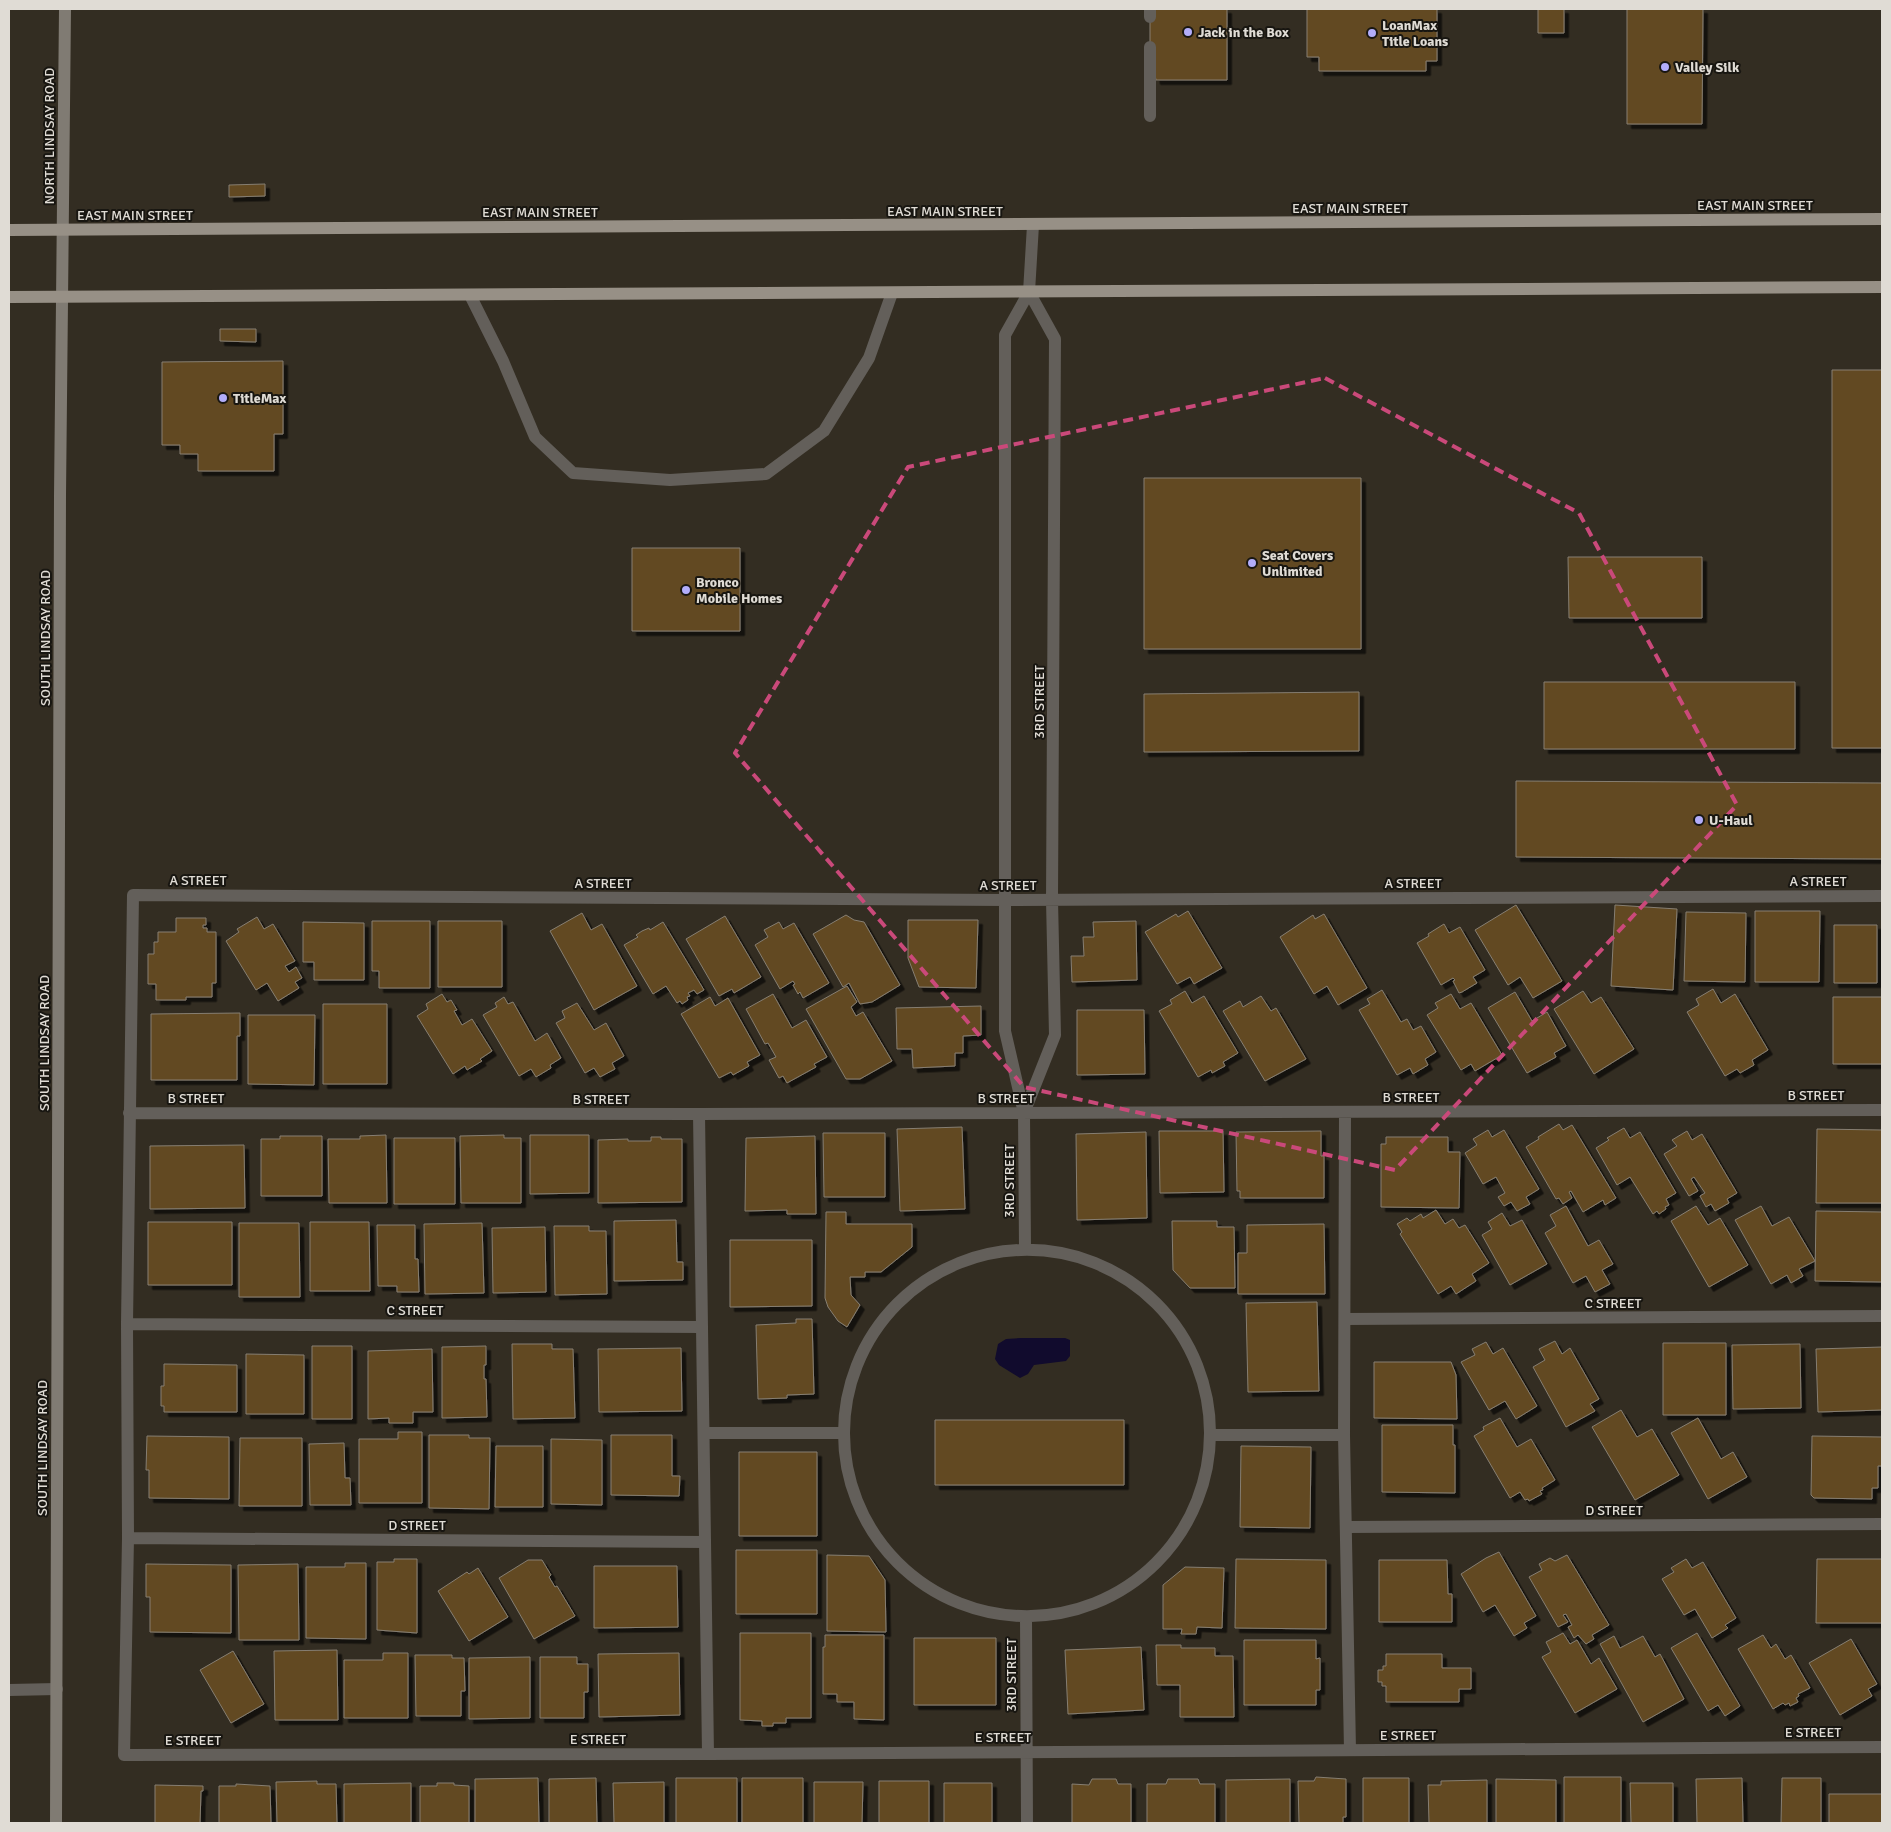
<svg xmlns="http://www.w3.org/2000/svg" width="1891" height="1832" font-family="Signika,sans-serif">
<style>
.water{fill:#110b2d}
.building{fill:#624a21;stroke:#867e72;filter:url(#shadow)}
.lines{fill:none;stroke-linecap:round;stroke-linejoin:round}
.service{stroke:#635f5a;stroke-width:12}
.minor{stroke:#635f5a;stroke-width:12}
.secondary{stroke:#807b73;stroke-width:12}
.primary{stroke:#979086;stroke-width:12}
.marked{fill:none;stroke:#ca497a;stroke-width:4;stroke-dasharray:10 6;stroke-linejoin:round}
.poi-dot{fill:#b2adfa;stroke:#181611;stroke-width:2}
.labels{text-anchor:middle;stroke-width:4;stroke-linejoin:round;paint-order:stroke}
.poi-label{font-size:14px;font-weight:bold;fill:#e0dcd5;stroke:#181611;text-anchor:start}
.street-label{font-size:14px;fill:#e0dcd5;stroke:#181611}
</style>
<defs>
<filter id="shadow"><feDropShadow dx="4.5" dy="4.5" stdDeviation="0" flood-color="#0009"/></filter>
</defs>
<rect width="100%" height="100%" fill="#332d22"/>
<path class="water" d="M1021,1338h44l5,2v16l-4,5 -32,4 -6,9 -8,4 -21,-13 -4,-6 3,-15 8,-5z"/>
<path class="building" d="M1156,9h71v71h-71l-6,-33v-30z
M1307,9h130v52h-11v10h-107v-14h-12z
M1538,9h26v24h-26z
M1627,9h76l-1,115h-75z
M265,184v12l-36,1v-12z
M220,329h36v13l-36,-1z
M283,361v73h-9v37h-76v-17h-18v-9h-18v-83z
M1832,370h50v378h-50z
M1144,478h217v171h-217z
M632,548h108v83h-108z
M1568,557h134v61h-133z
M1544,682h251v67h-251z
M1359,692v59l-215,1v-58z
M1516,781l366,2v76l-366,-2z
M1516,905l46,76 -29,17 -13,-21 -12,8 -33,-55z
M1615,905l62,4 -4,81 -62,-4z
M1188,911l34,57 -28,16 -4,-7 -13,7 -32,-52 31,-18 2,3z
M1755,911h65l-1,71h-64z
M1686,912l60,1 -1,69 -61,-1z
M582,913l9,17 11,-6 35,62 -43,24 -44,-79z
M1324,914l43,74 -29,17 -11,-19 -13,8 -34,-57 33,-22 2,4z
M846,915l8,5 10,2 36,63 -28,17 -12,2 -11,-21 -6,4 -30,-53z
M725,916l36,61 -27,16 -2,-4 -13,7 -33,-57z
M257,917l7,12 9,-5 22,37 -10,5 4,6 7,-5 6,11 -7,4 4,6 -21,13 -11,-18 -11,7 -30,-49 13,-9 -2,-3z
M176,918h30v7h-3v3h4v4h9v51h-4v14h-26v3h-30v-16h-8v-30h6v-12h4v-10h18z
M908,920h70l-2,68 -57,-1 -11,-29z
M372,921h58v67h-51v-17h-7z
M438,921h64v66h-64z
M1136,921l1,59 -65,2 -1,-26h13l-1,-19h11l-1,-15z
M303,922l61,1v57h-50v-18h-11z
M663,922l41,68 -7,4 -3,-4 -6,3 2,3 -3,1 1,3 -6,4 -2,-3 -3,2 -11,-17 -13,8 -29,-49 14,-8 -2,-2 6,-4 7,-3 1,2z
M779,922l4,7 11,-6 35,60 -26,15 -3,-6 -2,2 -5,-9 2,-1 -2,-3 -13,8 -25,-44 13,-8 -4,-7z
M1444,924l5,9 11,-6 25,43 -12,7 4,6 -15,9 -3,1 -6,-12 2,-1 -2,-2 -12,7 -24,-42 12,-7 -1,-2z
M1834,925h43v58h-43z
M847,986l10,16 -6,5 5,9 7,-4 29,49 -32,18h-14l-40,-70z
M1713,989l8,14 14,-9 33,56 -16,10 2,5 -14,8 -3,-4 -12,7 -38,-64 12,-7 -3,-6z
M1382,990l19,32 6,-3 6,11 8,-4 15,26 -11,7 3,6 -15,9 -3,-6 -13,7 -38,-65 11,-6 -3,-5z
M1185,991l7,12 12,-7 34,57 -15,9 2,4 -13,7 -1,-3 -13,7 -39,-66 13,-7 -2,-4z
M1583,991l8,12 10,-6 33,52 -40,25 -40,-65z
M1515,992l17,29 15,-9 19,34 -12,7 2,4 -29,16 -39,-65z
M442,994l5,8 4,-2 6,10 -3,1 8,14 10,-6 20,32 -12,8 2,2 -15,9 -2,-4 -12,8 -36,-58 11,-7 -2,-5z
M773,994l19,34 14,-8 21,37 -13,7 2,3 -29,16 -4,-7 -4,2 -10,-18 7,-3 -8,-14 -3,1 -19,-35z
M1451,994l9,15 11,-6 31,52 -27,16 -4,-7 -10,6 -34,-55 11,-7 -3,-5z
M1261,996l10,15 5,-3 30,51 -41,22 -42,-70 17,-10 3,6z
M504,997l4,7 5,-2 22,39 12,-8 14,25 -11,7 1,3 -15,9 -5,-8 -12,7 -36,-61 14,-8 -2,-4z
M710,997l5,9 13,-8 32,57 -13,7 2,4 -16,9 -2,-3 -12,6 -38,-64z
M1833,997h49v67h-49z
M577,1003l17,27 12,-7 18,33 -12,7 3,6 -15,8 -6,-9 -9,5 -29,-50 9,-5 -3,-7z
M323,1004h64v80h-64z
M981,1006v29l-18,1v17h-8v13l-42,2 -1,-19h-15l-1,-41z
M1077,1010h67l1,64 -68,1z
M240,1013v23h-3v44h-86v-66z
M248,1015h67l-1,70 -66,-1z
M1559,1124l4,6 9,-5 44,73 -11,7 -2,-5 -20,12 -12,-21 -2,1 3,6 -9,6 -4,-6 -3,1 -30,-52 13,-8 -1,-2z
M962,1127l3,82 -65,2 -3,-82z
M1624,1128l6,10 10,-6 36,61 -10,6 3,6 -4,2 1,2 -7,5 -2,-3 -4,3 -23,-37 -13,8 -21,-37 13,-8 -2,-2z
M1817,1129l65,1v73h-66z
M1488,1130l4,7 12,-7 35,59 -13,8 4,7 -13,7 -6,-9 -7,4 -6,-9 7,-4 -9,-16 -13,7 -18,-31 12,-8 -4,-6z
M1159,1131h64l1,61 -64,1z
M1321,1131v25h3v42h-84v-7h-3l-1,-59z
M1687,1131l5,9 10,-6 35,59 -10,6 2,4 -14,8 -4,-7 -5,3 -6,-11 5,-3 -11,-16 -3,2 7,12 -9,5 -25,-42 13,-8 -5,-6z
M1146,1132l1,86 -70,2 -1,-86z
M823,1133h62v64h-61z
M386,1135l1,68h-58l-1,-64h32v-3z
M504,1135v3h17v65h-60l-1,-67z
M530,1135h59v58l-59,1z
M280,1136h42v60h-61v-57h19z
M815,1136l1,78h-29v-4l-42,1 1,-73z
M651,1137h10v2h21v63l-84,1v-63l30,-1v2h23z
M1386,1137h62v15h12l-1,56 -78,-1v-63h5z
M394,1138h61v66h-61z
M244,1145l1,63 -95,1v-63z
M1566,1206l22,40 11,-6 14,24 -11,6 8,14 -15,8 -9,-16 -13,7 -28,-50 11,-7 -6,-11z
M1696,1206l12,19 12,-7 28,47 -39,22 -38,-66z
M1761,1206l11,20 17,-9 26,44 -16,8 4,7 -12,7 -4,-8 -16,9 -36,-64z
M1436,1210l9,14 8,-5 6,9 6,-3 24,38 -17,11 4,7 -20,13 -5,-8 -13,8 -38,-60 2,-2 -5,-8 10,-6 3,3 11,-7 2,4z
M1816,1211l66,1v70l-67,-1z
M826,1212h20v12h66v23l-31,25h-16v5h-15l1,18 9,10 -13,22 -9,-6 -10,-14 -3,-9z
M1502,1213l8,13 12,-6 25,44 -37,21 -28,-50 10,-6 -4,-7z
M676,1220l1,42h6v18l-69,1v-60z
M1172,1221h45v6h17l1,61h-45l-17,-18z
M148,1222h84v63h-84z
M310,1222h59l1,69h-60z
M239,1223h60l1,74h-61z
M482,1223l2,70 -59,1 -1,-70z
M1324,1224l1,70h-87v-41h9v-28z
M377,1225h38v34h3l1,33h-22v-6h-19z
M554,1226h35v5h17l1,63 -52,1z
M545,1227l1,65 -53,1 -1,-65z
M730,1240h82v66l-82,1z
M1317,1302l2,89 -71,1 -2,-89z
M796,1319h16l2,75 -27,1v3l-29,1 -2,-74 40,-2z
M1555,1341l7,13 8,-6 29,51 -9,5 5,7 -29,16 -33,-60 12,-7 -6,-11z
M1486,1342l7,12 10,-6 34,58 -21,13 -11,-18 -16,9 -28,-48 14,-7 -3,-6z
M1663,1343h63v72h-63z
M512,1344h40v5h21l2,69 -62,1z
M1800,1344l1,64 -68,1 -1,-64z
M312,1346h40v73h-40z
M486,1346v19h-2v14h2l1,38 -45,1v-71z
M1882,1347v63l-64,2 -2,-63z
M681,1348l1,63 -83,1 -1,-63z
M432,1349l1,63h-20v11h-24v-5l-21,1v-68z
M246,1354l58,1v59h-58z
M1374,1362h77l5,13 1,44 -83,-1z
M164,1364l73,1v47h-73v-6h-3v-20h3z
M1621,1410l16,27 15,-8 27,46 -44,25 -43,-73z
M1500,1418l17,29 14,-8 24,41 -13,8 1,2 -3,1 2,3 -13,7 -1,-2 -3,1 -5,-8 -10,6 -36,-62 10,-6 -1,-3z
M1698,1418l23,41 12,-7 14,25 -39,22 -37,-66z
M935,1420h189v65h-189z
M1382,1425h71v20h2v48l-73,-1z
M398,1432h24v71h-63v-64h39z
M429,1435h40v3h21l-1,71 -60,-1z
M611,1435h61v41h8l-1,20 -68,-1z
M147,1436l82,1v62l-80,-1v-28h-3z
M1812,1436l70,1v29h-4v22h-6v11l-58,-1 -3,-3z
M240,1438h62v68h-63z
M551,1439l51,1v65l-51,-1z
M344,1443l1,35h5l1,27h-41l-1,-61z
M496,1446h47v61h-48z
M1241,1446l70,1 -1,81 -70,-1z
M739,1452h78v84h-78z
M736,1550h81v64h-81z
M1499,1552l37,64 -12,7 3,5 -13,8 -19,-31 -12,7 -22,-38 25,-16z
M827,1555l42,1 16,24 1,52 -59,-1z
M1567,1555l42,70 -17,10 2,4 -8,5 -8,-9 -4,3 -6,-11 4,-2 -6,-11 -3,1 5,7 -10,5 -29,-50 13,-7 -3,-6 11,-6 5,3z
M394,1559h23v74l-40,-3v-68h17z
M1236,1559l90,1v69l-91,-1z
M1686,1559l6,9 11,-6 33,56 -11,7 3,3 -16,10 -17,-29 -11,6 -22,-36 12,-7 -3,-4z
M1817,1559h65v64h-66z
M528,1560h14l9,15 -2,2 6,10 2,-1 18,30 -41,23 -35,-61z
M1379,1560h68l1,34h4v28h-73z
M345,1563h21v76l-60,-1v-71h39z
M146,1564l85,1v68l-81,-1v-35h-4z
M298,1564l1,76h-60l-1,-75z
M594,1566h83l1,61 -84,1z
M1185,1567l39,1 -2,60 -25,-1 -1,7h-15l1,-5h-19v-44z
M478,1568l30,49 -39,24 -31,-50 29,-19 2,2z
M740,1633h71v85h-25v5h-13v3h-11v-5l-22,-1z
M1563,1633l7,11 7,-4 14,24 8,-6 18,31 -42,24 -33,-56 9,-5 -5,-10z
M1697,1633l43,73 -15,10 -7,-11 -10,6 -37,-63z
M825,1635h59v85l-30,-1v-17h-17v-8h-14v-47h2z
M1763,1635l8,13 5,-4 9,15 6,-4 19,33 -12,6 1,2 -3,2 2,4 -8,4 -1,-3 -4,2 -2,-2 -10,6 -35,-60z
M1614,1636l6,12 23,-12 12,21 5,-3 24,45 -41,23 -43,-78z
M914,1638h82v67h-82z
M1851,1639l26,45 -9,5 4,7 -32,19 -31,-52z
M1244,1640h72v19l4,-1v32h-4v15h-72z
M1156,1645h25v3h34v8h18l1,61h-54v-32h-23z
M1141,1647l3,63 -76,4 -3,-64z
M337,1650l1,70h-63l-1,-69z
M233,1651l31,53 -33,19 -31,-53z
M383,1653h25v65h-64v-58h39z
M679,1653l1,62 -81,2 -1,-63z
M1386,1654h56v14h29v21h-12v13h-73v-16h-4v-4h-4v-12h5v-4h3z
M415,1655h37v3h12l1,33h-4v25h-45z
M530,1657v61l-61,1v-61z
M540,1657h37v7h11v28h-4v26h-44z
M1316,1777l30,2v38h-3v6h-44l-1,-42h16z
M1564,1777h57v46h-57z
M538,1778l1,45h-64v-44z
M596,1778l1,45h-48v-44z
M676,1778h61v45h-61z
M742,1778h61v45h-61z
M1363,1778h46v45h-46z
M1742,1778l1,45h-46l-1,-44z
M1782,1778h39v45h-40z
M1092,1779h24l2,5h13v39h-59v-39l17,1z
M1168,1779h30l2,5h15v39h-68v-39h19z
M1290,1779v44h-64v-43z
M1496,1779l60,1v43h-60z
M1487,1780v43h-58l-1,-38h13v-4z
M317,1781v3h19l1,39h-60l-1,-41z
M879,1781h50v42h-50z
M664,1782v41h-50l-1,-40z
M814,1782h49l-1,41h-48z
M411,1783v40h-67v-39z
M437,1783h17v2l15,1v37h-49v-37h17z
M944,1783h48v40h-48z
M1630,1783h43v40h-42z
M236,1784l34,2 1,37h-52v-37h17z
M155,1785l48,1v5h-2l-1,32h-45z
M1829,1794h53v29h-53z"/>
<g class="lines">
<path class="service" d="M1150,17v-8
M1150,47v69
M470,295l33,66 32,76 38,36 97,7 96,-6 58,-43 45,-73 23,-65
M1882,896l-876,4 -873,-5 -6,429 1,214 -4,217 584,-1 1174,-7
M1345,1112l-1,323 6,315
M129,1113l570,1 1183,-4
M1024,1113l31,-78 -3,-135 3,-561 -26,-47
M699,1114l9,640
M1025,1249l-1,-136 -19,-82v-696l24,-43 4,-67
M844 1433a183 183 0 1 1 366 0a183 183 0 1 1-366 0Z
M1345,1319l537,-3
M127,1324l575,3
M704,1433h137
M1212,1435h132
M1347,1527l535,-3
M128,1538l577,4
M1026,1617l1,206"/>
<path class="minor" d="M9,1690l48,-1"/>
<path class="secondary" d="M56,1823l4,-1327 5,-487"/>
<path class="primary" d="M9,230l1873,-11
M9,297l1873,-10"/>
</g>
<path class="marked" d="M1325,378l254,135 158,292 -342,365 -371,-83 -289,-334 173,-286z"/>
<g class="poi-dot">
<circle cx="1188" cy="32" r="5"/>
<circle cx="1372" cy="33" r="5"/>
<circle cx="1665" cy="67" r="5"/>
<circle cx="223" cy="398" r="5"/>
<circle cx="1252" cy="563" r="5"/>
<circle cx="686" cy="590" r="5"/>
<circle cx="1699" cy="820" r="5"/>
</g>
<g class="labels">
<g class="poi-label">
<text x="1382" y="30">LoanMax<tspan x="1382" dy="16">Title Loans</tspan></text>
<text x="1198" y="37">Jack in the Box</text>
<text x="1675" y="72">Valley Silk</text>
<text x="233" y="403">TitleMax</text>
<text x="1262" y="560">Seat Covers<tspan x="1262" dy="16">Unlimited</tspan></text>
<text x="696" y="587">Bronco<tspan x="696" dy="16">Mobile Homes</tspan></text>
<text x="1709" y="825">U-Haul</text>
</g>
<g class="street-label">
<text transform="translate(49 136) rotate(-90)" y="5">NORTH LINDSAY ROAD</text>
<text x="1755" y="210">EAST MAIN STREET</text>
<text x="1350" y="213">EAST MAIN STREET</text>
<text x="945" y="216">EAST MAIN STREET</text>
<text x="540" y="217">EAST MAIN STREET</text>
<text x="135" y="220">EAST MAIN STREET</text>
<text transform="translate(45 638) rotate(-90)" y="5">SOUTH LINDSAY ROAD</text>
<text transform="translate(1039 702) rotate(-90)" y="5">3RD STREET</text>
<text x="198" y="885">A STREET</text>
<text x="1818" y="886">A STREET</text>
<text x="603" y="888">A STREET</text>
<text x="1413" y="888">A STREET</text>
<text x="1008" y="890">A STREET</text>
<text transform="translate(44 1043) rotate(-90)" y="5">SOUTH LINDSAY ROAD</text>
<text x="1816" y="1100">B STREET</text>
<text x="1411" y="1102">B STREET</text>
<text x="196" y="1103">B STREET</text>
<text x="1006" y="1103">B STREET</text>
<text x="601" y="1104">B STREET</text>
<text transform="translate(1009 1181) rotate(-90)" y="5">3RD STREET</text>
<text x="1613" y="1308">C STREET</text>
<text x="415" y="1315">C STREET</text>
<text transform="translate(42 1448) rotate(-90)" y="5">SOUTH LINDSAY ROAD</text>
<text x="1614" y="1515">D STREET</text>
<text x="417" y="1530">D STREET</text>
<text transform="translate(1011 1675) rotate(-90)" y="5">3RD STREET</text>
<text x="1813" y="1737">E STREET</text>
<text x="1408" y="1740">E STREET</text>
<text x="1003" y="1742">E STREET</text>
<text x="598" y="1744">E STREET</text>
<text x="193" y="1745">E STREET</text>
</g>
</g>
<rect width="1891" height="1832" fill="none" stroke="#e0dcd5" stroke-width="20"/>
</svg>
